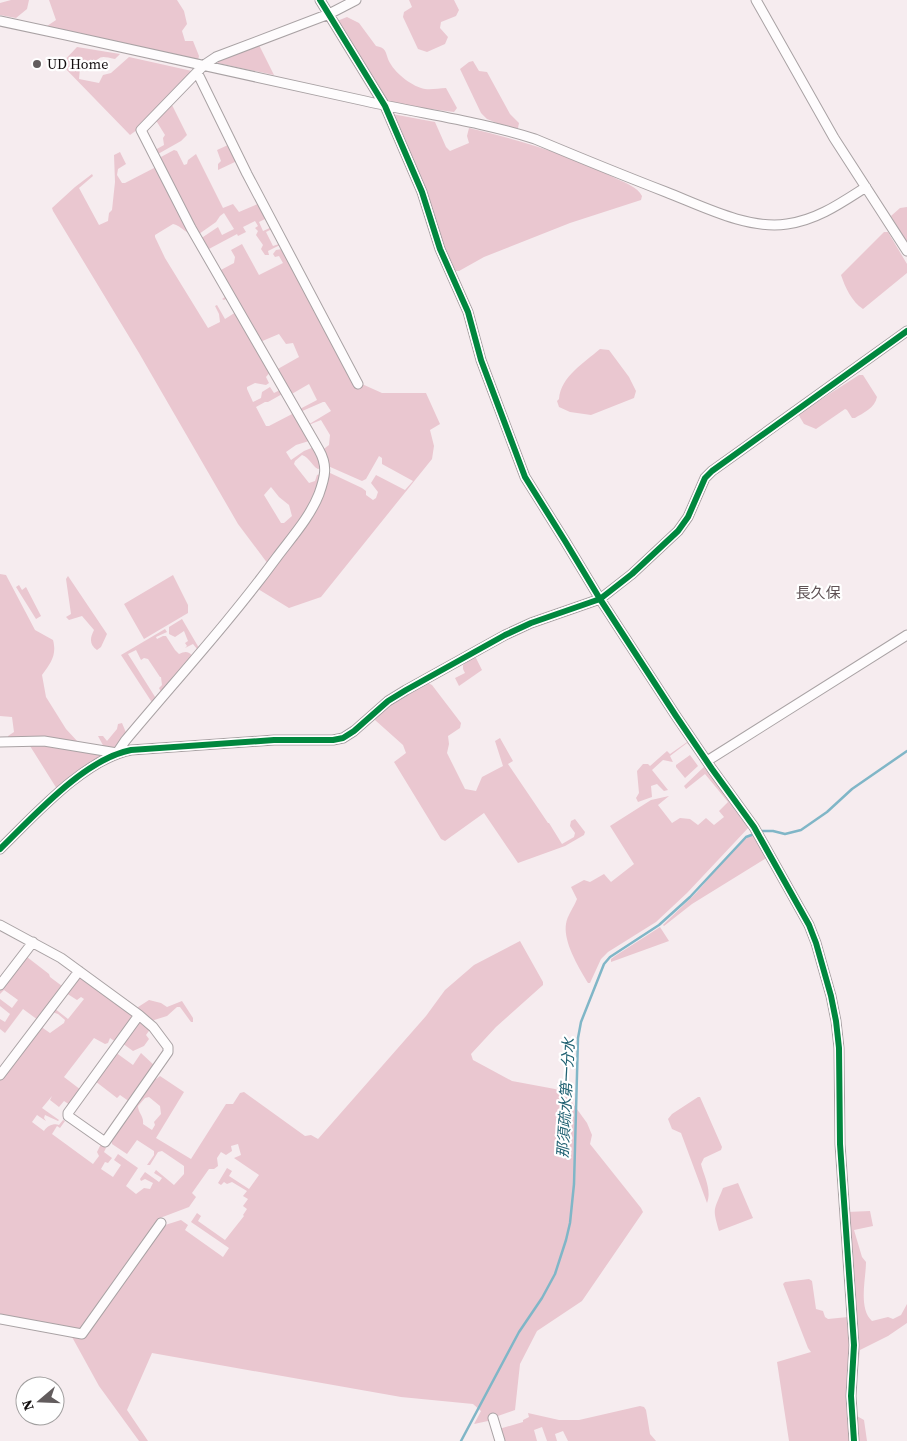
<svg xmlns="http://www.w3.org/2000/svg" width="907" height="1441" font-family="'Source Serif 4','Noto Sans JP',serif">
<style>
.green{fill:#eac7d0;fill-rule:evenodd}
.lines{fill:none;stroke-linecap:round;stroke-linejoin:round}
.stream{stroke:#80b6c7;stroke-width:2.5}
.minor-casing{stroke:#a9a2a4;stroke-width:11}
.minor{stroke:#fefcfd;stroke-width:9}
.cycleway-casing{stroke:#fff;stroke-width:9}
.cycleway{stroke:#00873e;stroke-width:6}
.poi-dot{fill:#625c5d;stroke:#fff;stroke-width:2}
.labels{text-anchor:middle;stroke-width:4.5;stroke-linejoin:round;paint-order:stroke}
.poi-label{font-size:14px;fill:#130e0f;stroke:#fff;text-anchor:start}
.neighbourhood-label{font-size:15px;fill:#5f5255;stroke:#fff}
.water-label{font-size:15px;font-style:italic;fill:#206172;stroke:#fff}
</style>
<rect width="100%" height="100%" fill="#f6ecef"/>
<path class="green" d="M11,0h18l-2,9 -11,9 -16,-3v-12z
M49,0h128l7,11 3,13 -5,7 3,10h8l6,15 -1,4 -151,-34 9,-6z
M409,0h45l5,10 -3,6 -15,6 -1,6 8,9 -3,7 -18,8 -9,-3 -15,-32 1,-5 8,-5z
M347,17l12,6 17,23c12,2 9,8 14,17 6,11 23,24 35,26 7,1 14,-1 21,-1l11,20 -3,4 -55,-7 -20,-6 -42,-78z
M259,45l15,30 -56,-12 -1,-4z
M77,47l43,7 -5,5c-15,-3 -15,-4 -23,9h-12l-1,11 20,4 4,-8 8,-2 18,-16 63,14 -51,56 -11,8 -69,-71z
M473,61l6,10 8,1 23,42 9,9 -1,5 -4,2 -27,-11 -6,-6 -21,-44 9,-7z
M170,101l17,34 -6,6 -23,13 -3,-4 9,-5 -1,-7 2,-3 -8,-13h-2z
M392,114l43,8 11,25 4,4 19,-8 -2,-7 2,-8c51,12 101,27 148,51 9,4 20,8 25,17l-1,4 -71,23 -86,34 -25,14h-7z
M228,145l2,1 7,15 -19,9v-6l3,-3 -4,-11z
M174,150l3,1 7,14 3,-1 1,-4 8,-6 27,54 10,-4 6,8 21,-9 7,15 -8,4 4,9 9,-4v2l-6,3 7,14 6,-2 1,1 -12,6 1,4h-4l-4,-6 2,-4 -7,-10 2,-4 -3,-3 3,-2 -3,-5 -12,6 3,5 -8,4 -1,-2 -30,16 -7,-11 18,-12 4,8 12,-6 -10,-16 -4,3 -4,6 -17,12c-16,0 -15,-7 -26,-10l-18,11v2l10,21 43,70 12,-6 -1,-8 -4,-8 2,-1 8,14 11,-7 -8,-14 -4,2 -2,-1 6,-4 43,76 -5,6 3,6 -3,2 -11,-2 -8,4v2l6,13 8,-4 1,-6 8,-5 4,6 8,-4 2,4 -16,9h-3l-9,5 10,19h3l25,-13 15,28 -13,4 -10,7 5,8 13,-9 10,-4 8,21 -4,1c-6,-3 -8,-11 -16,-14l-7,6 -1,3 15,19 6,-2 2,-6 3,-1 1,2 7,-4 34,16 4,3v4l7,5 3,-2 2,-6 -7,-9 5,-8 29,15 8,-9 -31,-17v-6l-3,-2 -13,23 -4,2 -34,-15 -7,-15 8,-6 1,-10 -9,-15 -15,6 25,-15 -6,-9h-2l-23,10 -2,-2 19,-10 -8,-16 -19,11 -14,-25 23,-13 -6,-14 -7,1 -7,-10 -19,8 -41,-71 15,-8 1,-6 -4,-7 11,-6 17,31 24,-12 -4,-7 -4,1 -2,-3 3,-4 6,-1 71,131 29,13h44l14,31 -10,6 4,16 -2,13 -111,138 -32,11 -31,-19 13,-21 -33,-44 -99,-171 -86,-142 -1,-3 23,-21 17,-13 1,2 -14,12 20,37 9,-4 1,-8 3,-3 3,-28 -1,-27 6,-3 6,12 -8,5 -1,6 5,8h3l31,-16 3,-9zM271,487l8,10 10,8 3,11 -8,7h-3l-17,-28z
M907,207v36l-16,-27 9,-8z
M884,232h4l19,32v9l-44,36c-11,-7 -18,-22 -22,-34z
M600,349l9,1 20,27 7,14 -2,7 -43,17 -21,-3 -11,-5 -2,-6 2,-2c2,-23 25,-36 41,-50z
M859,375h4l14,22c-2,11 -14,16 -22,21h-3l-5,-8 -2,-1 -29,20 -12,-5 -6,-10z
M0,574l6,1 29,55 18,10c4,15 -2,23 -11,35l4,22 20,32 12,13 33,12 -54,35 -32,-51h-17v-2l6,-4 -2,-15 -12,-1z
M173,575l15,30v8l-44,26 -20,-35z
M68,576l39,58 -6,13 -4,3c-8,-6 -7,-12 -3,-20l-12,-14 -13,4 -3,-3 5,-3 -5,-35z
M19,585l3,5 4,-3 15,29 -5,3 -20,-32z
M182,619l17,29 -2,1 -4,-5 -8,4 2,-2 -2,-3 3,-2 -4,-10 -9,6 -6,-3v-7z
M165,629l2,3 -11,5 1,2 6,-3h3l9,14 4,4c6,-3 9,-3 14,2l-31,38 -3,-6 3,-3 -1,-8h-1l-12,-18 -4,-1 -3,2 -5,-10 -8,4 29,46 -4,4 -32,-49z
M475,656l7,14 -23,16 -4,-8 10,-5 -2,-4v-4z
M428,683l4,2 29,38 -1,5 -12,8 1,8 -2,9 18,36 11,2 6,-14 21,-11 -8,-25 5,-3 13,23 -5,3 40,59h1l13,21 12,-7 1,-4 -5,-7 1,-5 4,-2 10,13 -1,3 -19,11 -47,17 -34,-50 -39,28 -4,-2 -47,-77 12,-9 -3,-8 -28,-25v-3c14,-14 34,-30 53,-34z
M122,723l5,12 -11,14h-11l-7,-13h5l4,5 10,-12 1,-5z
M690,740l2,5 -1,2 -4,-4 -17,13 3,6 -10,-2 -11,10 16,20 -4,1 -7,-7 -6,2 1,11 -14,5 -2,-4 3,-5 -2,-22 6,-7h5l2,2 17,-15 3,3z
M690,755l8,11 -13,12 -9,-11v-2z
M706,765l44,61 -63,67 -31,29 -48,30 -7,7 -11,24h-2c-9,-15 -25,-41 -22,-59 1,-8 8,-17 11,-25l-6,-12 13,-7 6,2 14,-8 7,8 23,-18 -24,-38 41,-26 18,-4 -11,9 14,18 8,-5 10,1 8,6 8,-7 8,7 10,-8 -5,-6 9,-9 -23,-28 -19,15 -2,-3z
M755,834l13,23 -76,47 -28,22 -1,-1c11,-11 23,-22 34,-33 15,-16 38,-51 58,-58z
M660,927l9,14 -58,21v-3l4,-3z
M520,941l23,41v3l-47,42 -25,27 2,6 39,21 43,8 11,5 21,29 5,12 -2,9 51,64 2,4 -61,89 -45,30 -17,33 -5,46 -20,7 -3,12 -2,-7 -2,-1 -14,3 7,-13 -8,-7 -72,-7 -249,-44 -25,57 21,31h-9l-40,-55 -27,-49 -72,-15v-245l40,-51 10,7 14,-10 1,-3 -7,-6 -6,-2 2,-4 14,11 16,-20 -3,-2 -4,3 -11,-7 12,-16h3l53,40 -18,25 -6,-4 -2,5 -3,1 -11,-6 -30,39 17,13 -11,15 -6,-4 -5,6 -9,-7 2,-4 -10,12 17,12 -1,1 -13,-6 -1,3 2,3 -9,-6 -5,7 12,9c3,-5 10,-8 15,-6l4,-5 2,1 -5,7 -3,-2 -5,8 41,30 6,-8 -2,-4 4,-8 5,4 -2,4 8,6 -4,5 -3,-1 -4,7 12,8 8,-12 -7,-5 4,-6 20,14 -12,18 10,8 8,-6 6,1 3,-6 -8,-4 -4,2 -1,-2 5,-7 14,10 3,-4 -8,-5 2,-3 18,15 10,-11v-8l-22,-15 -4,1 -8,13h-3l7,-10v-4l-17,-11 -10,14 -15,-10 -1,-7 43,-58h2l4,-3 24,16 -28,46 35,21 35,-55h7l7,-11 4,-1 61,44 6,-1 7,4 108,-123 19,-26 29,-25zM149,1097l11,9 1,8 -7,8 1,3 -3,5 -9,-6c1,-8 -5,-11 -5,-18l7,-8zM238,1144l3,11 -7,3 25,17 -10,14 -20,-13 3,-5 -5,-3 -9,15 3,2 3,-3 3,2 5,-2 15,9 -4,5 5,3 -5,7 4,3 -4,6 1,1 -19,24 -27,-19 3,-5 -4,-3 -6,9 38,26 -6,9 -38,-27 3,-5 -7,-5 -19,6 -76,96 74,-104 29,-11 7,-10 -4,-4 17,-24h5l4,-3 -1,-8 4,-6 5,3 6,-4 -1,-5z
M27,957l22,17 1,3 12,9 -24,34 -15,-11 -18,24 -5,-4v-10l5,3 5,-8 -10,-8v-7l12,9 6,-8 -14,-10 -4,4v-3z
M149,1000l12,3 6,4 15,-6 11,17v4h-2l-11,-15h-3l-10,9 -16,5 -16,-12z
M138,1020l13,8 -5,7 3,4 -5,7 -11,5 -11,-8z
M115,1052l18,13 8,-12 14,13 -25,36 -10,-7 -3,3 -22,-17z
M698,1097h2l22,50 -1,3 -17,8 -3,6c3,12 11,26 6,39l-26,-70 -9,-4 -4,-10 4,-5z
M738,1183l15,35 -34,13c-7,-24 -5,-20 4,-43z
M870,1211l3,15 -19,4 8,27 4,5c0,17 -8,46 6,59l16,-4 5,2 8,-4 6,-11v19l-19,13 -28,14 -4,35 -1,30 9,5 3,21h-78l-12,-79 34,-10 -3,-4 -25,-64 2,-2 24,-3 3,2 4,28 7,2 2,6 3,2 20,-2 1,-2 -2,-103z
M640,1406l4,1 2,3 4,24 6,7h-88l-5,-10 -8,3 2,7h-10l-5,-14 -8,3 3,11h-34l-4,-12 24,-7v-2l6,-3 -1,-4 31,7h20z"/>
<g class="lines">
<path class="stream" d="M461,1441l58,-109 23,-34 13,-24 11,-34 4,-17 4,-39 4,-146 3,-16 23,-58 6,-7 49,-32 31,-28 56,-60 16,-6h11l12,3 16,-4 26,-18 25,-23 55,-38"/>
<g class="minor-casing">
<path id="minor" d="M320,0l65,106 37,86 18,57 28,63 13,48 44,117 40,64 35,58 76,117 36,53 42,58 55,98 7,18 15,53 5,25 3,27 1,96 14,201 -3,51 3,45
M756,0l78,138 73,113
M0,21c122,26 244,53 365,80 57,13 114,20 170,38 43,18 87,36 131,53 36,14 82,38 121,32 30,-4 54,-21 79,-37
M197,72l50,102 111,210
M0,742l44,-1 73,12
M117,753l8,-12c51,-61 105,-120 152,-184 15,-20 33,-40 42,-63 6,-17 9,-28 0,-44l-128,-222 -50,-98 63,-65 12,-8 113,-43 27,-14
M707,761l200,-126
M0,849c33,-32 84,-90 131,-99l143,-10h59l10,-2 11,-7 34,-30 18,-11 99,-55 26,-12 69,-24 32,-25 46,-43 10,-14 17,-39 7,-7 195,-140
M0,925l61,33 78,57 14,12 15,20v5l-63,90 -37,-26v-3l71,-98
M0,985l33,-43
M0,1075l79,-104
M0,1319l82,15 79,-111
M493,1418l7,23"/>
</g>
<use href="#minor" class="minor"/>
<g class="cycleway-casing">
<path id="cycleway" d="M320,0l65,106 37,86 18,57 28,63 13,48 44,117 40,64 35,58 76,117 36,53 42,58 55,98 7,18 15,53 5,25 3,27 1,96 14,201 -3,51 3,45
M0,849c33,-32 84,-90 131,-99l143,-10h59l10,-2 11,-7 34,-30 18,-11 99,-55 26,-12 69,-24 32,-25 46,-43 10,-14 17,-39 7,-7 195,-140"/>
</g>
<use href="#cycleway" class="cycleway"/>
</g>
<circle class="poi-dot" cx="37" cy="64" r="5"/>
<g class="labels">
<g class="poi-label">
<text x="47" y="69">UD Home</text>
</g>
<g class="neighbourhood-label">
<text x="818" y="598">長久保</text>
</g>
<g class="water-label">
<text transform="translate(566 1098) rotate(-87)" y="5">那須疏水第一分水</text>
</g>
</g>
<g transform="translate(40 1401) rotate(251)"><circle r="24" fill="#ffffff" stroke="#a19f9f"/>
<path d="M0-4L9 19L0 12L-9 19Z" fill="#625c5d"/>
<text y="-8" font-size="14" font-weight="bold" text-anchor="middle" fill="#130e0f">N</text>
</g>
</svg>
